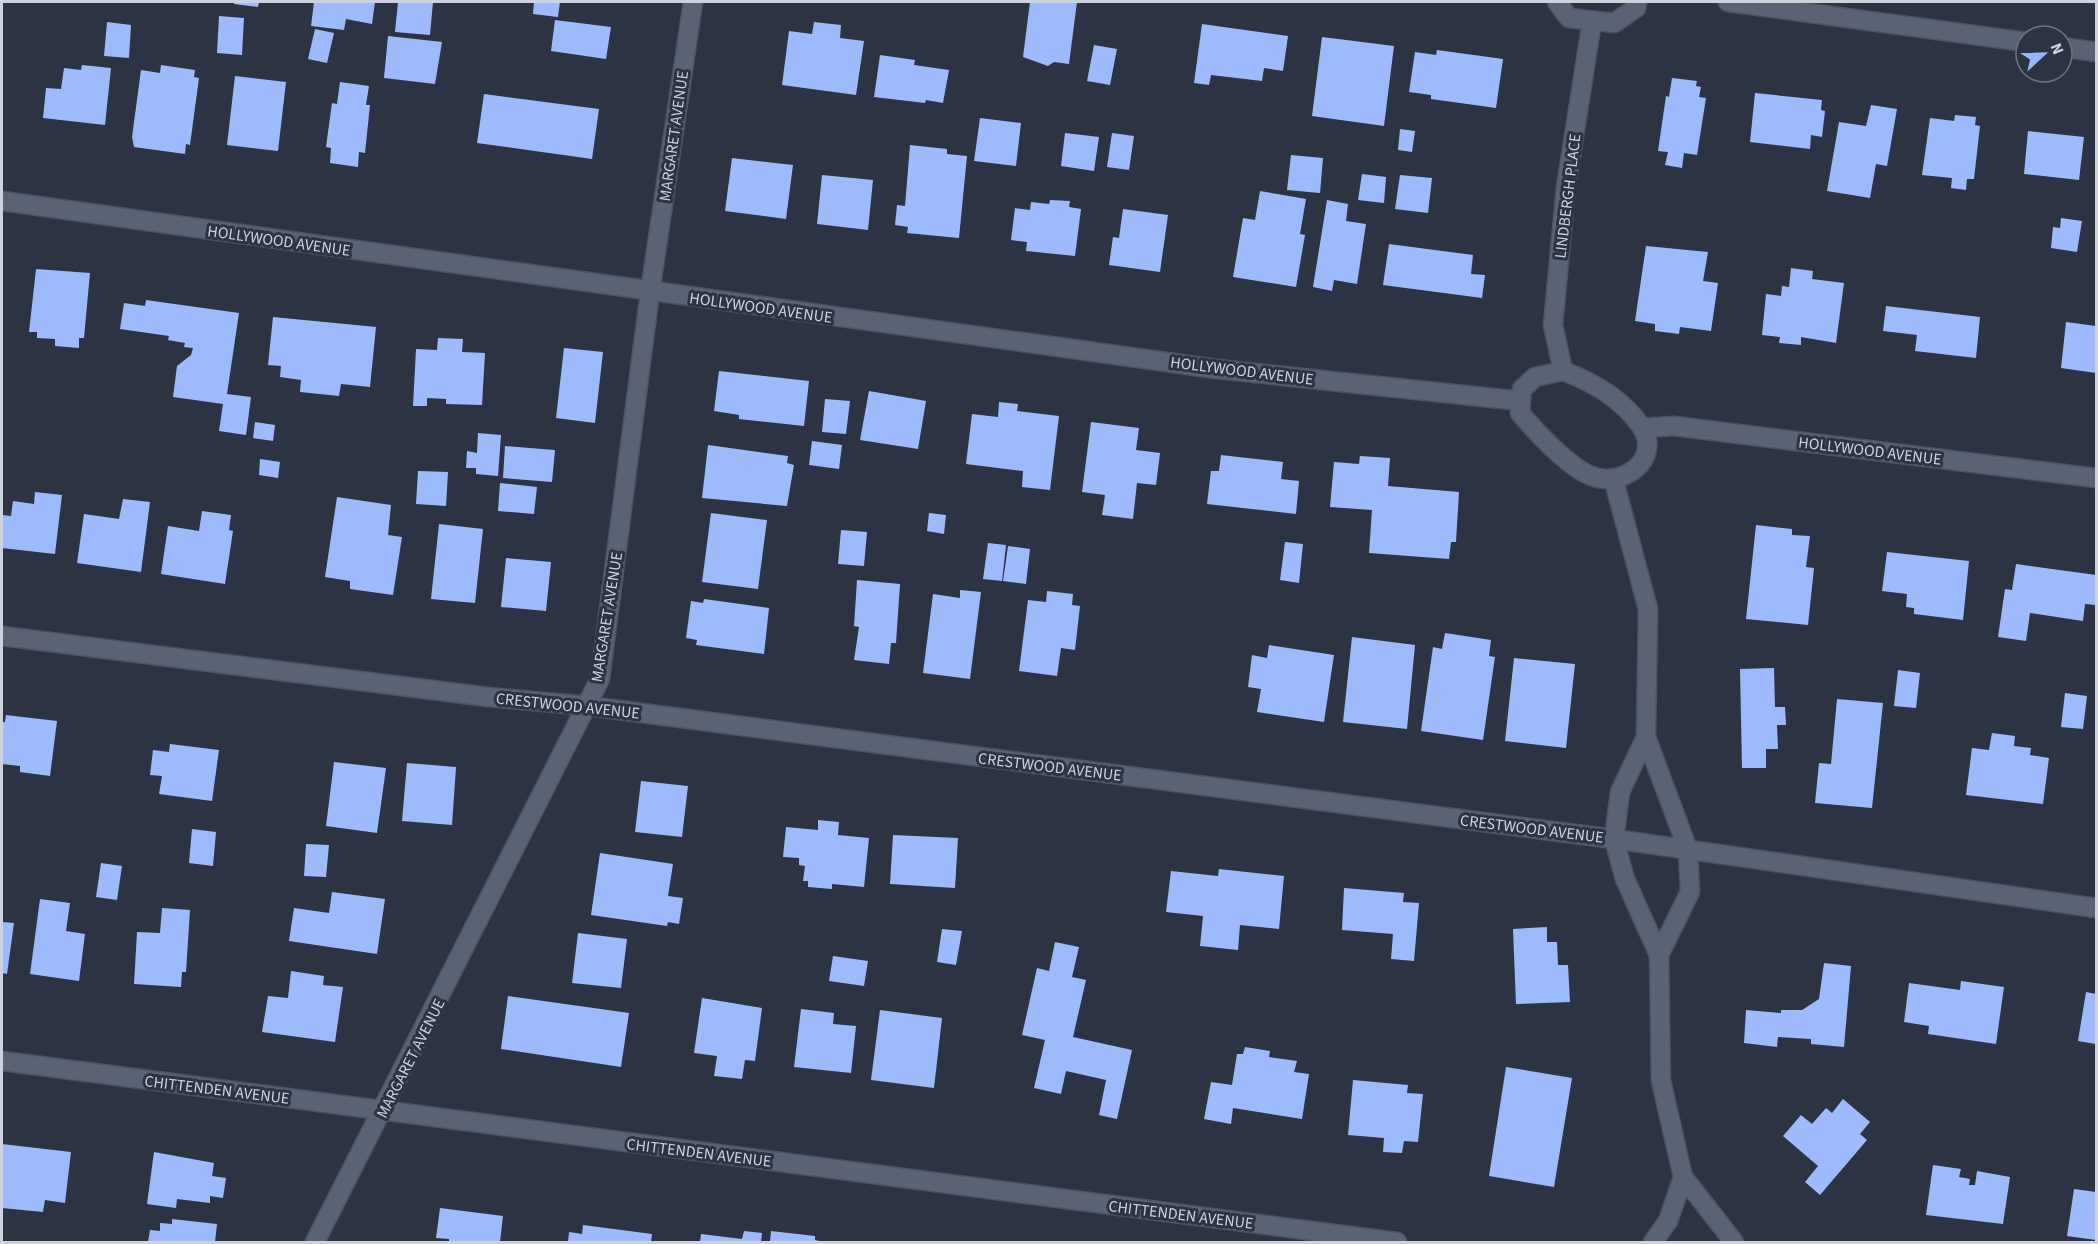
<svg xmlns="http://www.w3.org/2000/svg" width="2098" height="1244" font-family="'Source Sans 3',sans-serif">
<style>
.building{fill:#9dbbfc}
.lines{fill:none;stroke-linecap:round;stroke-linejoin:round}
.minor-casing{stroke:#4c5260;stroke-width:21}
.minor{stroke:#5a6375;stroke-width:18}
.labels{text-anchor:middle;stroke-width:6;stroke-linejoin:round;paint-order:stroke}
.street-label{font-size:16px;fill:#cdd2dd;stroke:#2c3444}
</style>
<rect width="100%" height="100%" fill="#2c3444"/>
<path class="building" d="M235,2h24l-1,5 -24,-3z
M314,2h61l-3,22 -26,-5 -2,11 -33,-4z
M398,2h35l-3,33 -35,-3z
M534,2h26l-2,15 -25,-3z
M1030,2h47l-8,62 -15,-2 -6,4 -25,-9z
M219,16l25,2 -2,37 -25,-2z
M555,20l56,7 -5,32 -55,-8z
M107,22l24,3 -2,33 -25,-2z
M814,22l27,3 -1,13 24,3 -8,54 -74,-10 7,-54 23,3z
M1202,24l86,12 -5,35 -19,-3 -2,13 -51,-6 -2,10 -15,-2z
M315,29l19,4 -7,30 -19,-4z
M388,36l54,6 -7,42 -51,-6z
M1322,37l72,9 -10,80 -72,-10z
M1094,45l23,4 -7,36 -23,-4z
M1437,50l66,9 -7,49 -65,-9v-4l-22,-3 6,-40 21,3z
M880,55l35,5 -1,5 35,5 -6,33 -17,-3 -1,3 -51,-6z
M82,65l29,3 -6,57 -62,-7 3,-30 15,1 3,-21 17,2z
M161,65l34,5 -1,7 5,1 -9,67 -4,-1 -1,10 -51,-7 -2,-10 9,-67 19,3z
M235,76l51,6 -8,69 -51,-6z
M1672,78l25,3 -1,5 5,1 -2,10 7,1 -9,57 -13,-2 -2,15 -17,-3 3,-13 -10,-1 8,-55 3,1z
M340,82l29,4 -3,19h4l-5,48 -6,-1 -1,15 -28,-4 1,-15 -5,-1 6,-44 5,1z
M1755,93l67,7 -1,10 4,1 -3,26 -11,-2 -1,14 -60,-7z
M484,94l115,15 -7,50 -115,-16z
M1871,105l26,4 -10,57 -11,-2 -6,34 -43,-7 12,-69 27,4z
M1955,115l21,2 -1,8 5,1 -6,53h-7l-1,11 -15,-2 1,-10 -30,-3 8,-57 24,3z
M980,118l41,5 -5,43 -42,-5z
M1400,129l15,2 -3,21 -14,-2z
M2028,131l56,6 -5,43 -55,-6z
M1065,133l34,4 -5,34 -33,-5z
M1112,133l22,3 -5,34 -22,-3z
M910,145l37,4v5l20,2 -8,82 -52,-5 1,-6 -13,-2 2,-20 8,1z
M1291,155l32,3 -3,35 -33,-3z
M732,158l61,7 -7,54 -61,-8z
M1362,174l24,3 -2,26 -26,-3z
M822,175l51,5 -5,50 -51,-6z
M1400,175l32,3 -4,35 -33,-4z
M1260,191l46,8 -6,35 5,1 -9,52 -63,-10 10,-59 12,2z
M1050,200l20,1 -1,6 12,2 -6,47 -49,-5 1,-9 -16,-2 4,-32 15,2 1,-8 18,2z
M1327,200l21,4 -2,17 20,3 -9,60 -23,-4 -2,11 -19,-4z
M1123,209l45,6 -8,57 -51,-7 4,-28 6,1z
M2061,218l21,3 -5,31 -26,-4 2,-21 7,1z
M1389,244l84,11 -2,19 14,1 -3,23 -99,-13z
M1646,246l62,6 -5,29 15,2 -7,48 -31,-4 -1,7 -24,-3v-7l-20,-3z
M1791,268l22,3 -1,8 32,4 -8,60 -35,-6v8l-22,-2 1,-6 -18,-2 4,-41 15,2 1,-10 7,1z
M36,269l54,4 -6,65h-5v10l-24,-2v-7l-18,-1v-6h-8z
M146,300l93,13 -12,81 24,3 -5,38 -27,-4 4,-27 -50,-7 4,-31 14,-11 2,-7 -9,-1 1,-4 -17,-3 1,-4 -49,-7 4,-26 21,3z
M1886,306l94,11 -4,41 -61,-7 2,-16 -34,-4z
M273,317l103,10 -6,60 -29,-3 -2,12 -39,-4 1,-12 -21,-3 1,-11 -13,-1z
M2066,322l30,4v47l-35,-5z
M438,338l25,1 -1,13 23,1 -3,52 -36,-1v-5l-19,-1v8h-14l3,-57 21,1z
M564,348l39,4 -8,71 -39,-5z
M719,371l90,10 -5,45 -65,-7v-4l-25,-4z
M869,391l57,10 -8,48 -58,-9z
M825,399l25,2 -4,33 -24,-2z
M999,402l19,2 -1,7 42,5 -9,74 -28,-3 1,-16 -57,-7 6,-50 26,3z
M255,422l20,3 -2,16 -20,-3z
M1091,422l48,6 -3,22 24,3 -4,32 -19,-2 -4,36 -31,-4 3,-20 -23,-3z
M478,433l23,2 -3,41 -22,-2v-6h-10l1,-17 10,2z
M812,441l30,4 -3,24 -30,-4z
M708,445l80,11 -1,7 7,2 -7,41 -85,-8z
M505,446l50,4 -3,32 -49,-4z
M1221,455l62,7 -2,17 18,2 -3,33 -89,-10 4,-33h8z
M1360,456l30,2 -2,28 71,6 -3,50h-5l-2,17 -80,-6 3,-43 -42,-3 4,-45 25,2z
M260,459l20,3 -2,16 -19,-3z
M418,471l30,1 -2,34 -30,-2z
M500,483l37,4 -3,27 -36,-3z
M35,492l27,3 -7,59 -53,-6v-33l9,1 2,-15 21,3z
M337,497l54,8 -3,30 14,2 -9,58 -43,-6v-8l-25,-4z
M123,499l27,3 -9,70 -64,-9 7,-49 35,5z
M202,511l29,4 -2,15 4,1 -8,53 -64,-10 7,-48 31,5z
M711,513l56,7 -9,69 -56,-7z
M929,513l17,2 -2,19 -17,-3z
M439,524l44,5 -8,74 -44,-4z
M1756,525l36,4v6l18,1 -4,31 8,1 -6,57 -62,-6z
M841,530l26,2 -3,34 -26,-2z
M1285,542l18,2 -4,39 -19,-3z
M988,543l18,2 -4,36 -19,-2z
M1008,546l22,3 -4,35 -23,-3z
M1887,552l82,9 -6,59 -49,-6v-6l-8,-1 1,-13 -25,-3z
M506,558l45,4 -5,49 -45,-4z
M2016,564l80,11v30l-11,-1 -2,17 -53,-8 -4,28 -28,-4 7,-48 7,1z
M857,580l43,4 -4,59h-5l-2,21 -35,-4 5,-33 -5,-1z
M960,590l21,2 -11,87 -47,-6 10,-79 27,4z
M1047,591l26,3 -1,11 8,1 -5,44 -14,-2 -4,28 -38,-5 9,-71 18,2z
M704,599l65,9 -5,46 -68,-9 1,-5 -11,-2 5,-37 12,2z
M1445,633l46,7 -2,16 6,1 -12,83 -62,-9 12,-84 9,2z
M1352,637l63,8 -8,84 -64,-7z
M1269,645l65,10 -10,67 -67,-10 4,-23 -13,-2 4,-32 15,3z
M1514,658l61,6 -9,84 -61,-7z
M1774,668l1,39h10l1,18h-9l1,24h-12v19h-24l-2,-99z
M1898,670l22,3 -4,35 -22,-2z
M2065,693l22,3 -4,33 -22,-2z
M1837,699l46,4 -11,105 -57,-5 4,-40 12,1z
M6,715l51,6 -7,55 -30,-4v-6l-18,-2v-42h3z
M1992,733l23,3 -1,10 17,2 -1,7 19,3 -6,46 -77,-9 6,-47 17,2z
M170,744l49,6 -7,51 -53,-7 3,-18 -12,-1 3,-25 16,2z
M334,762l52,6 -9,65 -51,-7z
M407,763l49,4 -4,58 -50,-4z
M641,781l47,5 -6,51 -47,-5z
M818,820l21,2 -1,13 31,3 -5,49 -32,-3v5l-24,-2v-6h-5l2,-15 -6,-1v-7l-16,-1 3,-30 32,3z
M192,829l24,3 -3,34 -24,-3z
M893,835l65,3 -3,50 -65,-4z
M306,844l23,1 -3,32 -22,-1z
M600,853l73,11 -5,32 15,2 -4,26 -11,-2 -1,4 -76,-11z
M101,863l21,3 -5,34 -21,-3z
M1219,869l65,7 -5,53 -39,-4 -2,25 -38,-4 3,-30 -37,-4 5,-41 47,5z
M1344,888l60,5 -1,9 16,1 -5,58 -23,-2 2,-25 -51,-4z
M332,892l53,7 -8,55 -88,-13 5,-33 35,5z
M40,899l30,4 -4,28 19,3 -6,47 -49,-7z
M162,908l28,2 -4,62h-4l-1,15 -47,-3 3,-52 23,1z
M2,922l12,1 -7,51 -5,-1z
M1547,927v15h10l1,23h10l2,37 -54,2 -3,-75z
M942,929l20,2 -6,34 -19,-3z
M578,933l49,6 -6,49 -49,-5z
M1055,942l24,5 -7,30 14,3 -13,57 59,13 -15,69 -18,-4 7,-35 -40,-9 -5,23 -27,-6 11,-48 -23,-5 15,-67 12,3z
M833,956l35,5 -4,25 -35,-5z
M1824,963l27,3 -7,81 -33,-3v-5l-33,-2 -1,10 -33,-4 2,-33 35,3v-3h21l17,-11z
M291,971l33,5 -1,9 20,2 -8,55 -73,-10 6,-36 20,2z
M1961,981l43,6 -8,57 -68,-10 1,-8 -25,-4 5,-39 51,7z
M2086,992l10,2v50l-18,-3z
M508,996l121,17 -8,54 -120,-18z
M702,998l60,10 -7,53 -10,-1 -3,19 -28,-3 3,-20 -23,-3z
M801,1009l33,4 -1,11 23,2 -5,47 -57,-6z
M880,1010l62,8 -8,70 -63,-8z
M1245,1047l25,4 -1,6 28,4 -3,11 15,2 -7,45 -69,-11 -2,16 -27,-5 7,-37 21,3 5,-31h6z
M1506,1067l66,11 -18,109 -65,-11z
M1353,1080l55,5 -1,8 16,1 -5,48 -14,-1 -2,12 -19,-1 1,-14 -36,-3z
M1843,1099l27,23 -10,12 7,6 -47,55 -15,-13 13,-16 -35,-30 18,-21 11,9 14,-16 6,5z
M2,1144l69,8 -6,51 -20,-3 -2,12 -41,-4z
M154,1152l60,11 -2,13 14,2 -3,20 -13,-2v7l-33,-4 -1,9 -29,-4z
M1933,1165l28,4 -2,8 11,2 -1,6h6l2,-14 33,6 -7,47 -77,-9z
M2074,1189l22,3v48l-29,-4z
M440,1208l63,8 -3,26h-51v-3l-13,-1z
M172,1219l45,5 -2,18h-67l2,-12 10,1v-8l12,1z
M583,1225l69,9 -1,8h-83l1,-10 13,2z
M744,1231l18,2 -1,9h-61l1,-8 41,5z
M771,1231l44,5v4l8,2h-53z"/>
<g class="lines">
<g class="minor-casing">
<path id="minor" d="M1557,2l12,16 45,5 22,-15 1,-6
M1728,2l298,40
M2062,47l34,5
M2,201l1215,168 304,32
M1563,371c30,11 59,28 78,55 22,33 -19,64 -52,49 -22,-10 -53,-43 -69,-62l2,-24 13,-12z
M1563,371l-10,-46 13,-138 26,-166
M1642,428l32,-2 422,52
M1614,481l34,128 -2,128 42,113 2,42 -31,63
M2,636l486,61 100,9 1026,133 482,69
M1646,737l-26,55 -6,47 11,40 34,76 2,126 22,96 51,65
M2,1061l1395,181
M315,1242l285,-563 50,-387 43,-290
M1653,1242l15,-21 15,-44"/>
</g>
<use href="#minor" class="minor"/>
</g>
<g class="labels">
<g class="street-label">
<text transform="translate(673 136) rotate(-82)" y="6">MARGARET AVENUE</text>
<text transform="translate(1567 196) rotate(-83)" y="6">LINDBERGH PLACE</text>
<text transform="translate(279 240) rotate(8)" y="6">HOLLYWOOD AVENUE</text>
<text transform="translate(761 307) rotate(8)" y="6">HOLLYWOOD AVENUE</text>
<text transform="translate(1242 370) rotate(7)" y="6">HOLLYWOOD AVENUE</text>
<text transform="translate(1870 450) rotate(7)" y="6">HOLLYWOOD AVENUE</text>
<text transform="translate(606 617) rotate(-81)" y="6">MARGARET AVENUE</text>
<text transform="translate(568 705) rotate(6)" y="6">CRESTWOOD AVENUE</text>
<text transform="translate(1050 766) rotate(7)" y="6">CRESTWOOD AVENUE</text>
<text transform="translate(1532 828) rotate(7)" y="6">CRESTWOOD AVENUE</text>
<text transform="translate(410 1058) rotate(-63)" y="6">MARGARET AVENUE</text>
<text transform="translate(217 1089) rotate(7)" y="6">CHITTENDEN AVENUE</text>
<text transform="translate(699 1152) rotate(7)" y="6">CHITTENDEN AVENUE</text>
<text transform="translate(1181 1214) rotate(7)" y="6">CHITTENDEN AVENUE</text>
</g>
</g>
<rect width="2098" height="1244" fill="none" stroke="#cdd2dd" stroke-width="6"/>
<g transform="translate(2044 54) rotate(68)"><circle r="28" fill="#2c3444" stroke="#6c7381" stroke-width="1.5"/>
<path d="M0-4.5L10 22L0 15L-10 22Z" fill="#96b6fd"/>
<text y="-9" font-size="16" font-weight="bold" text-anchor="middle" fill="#cdd2dd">N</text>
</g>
</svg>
